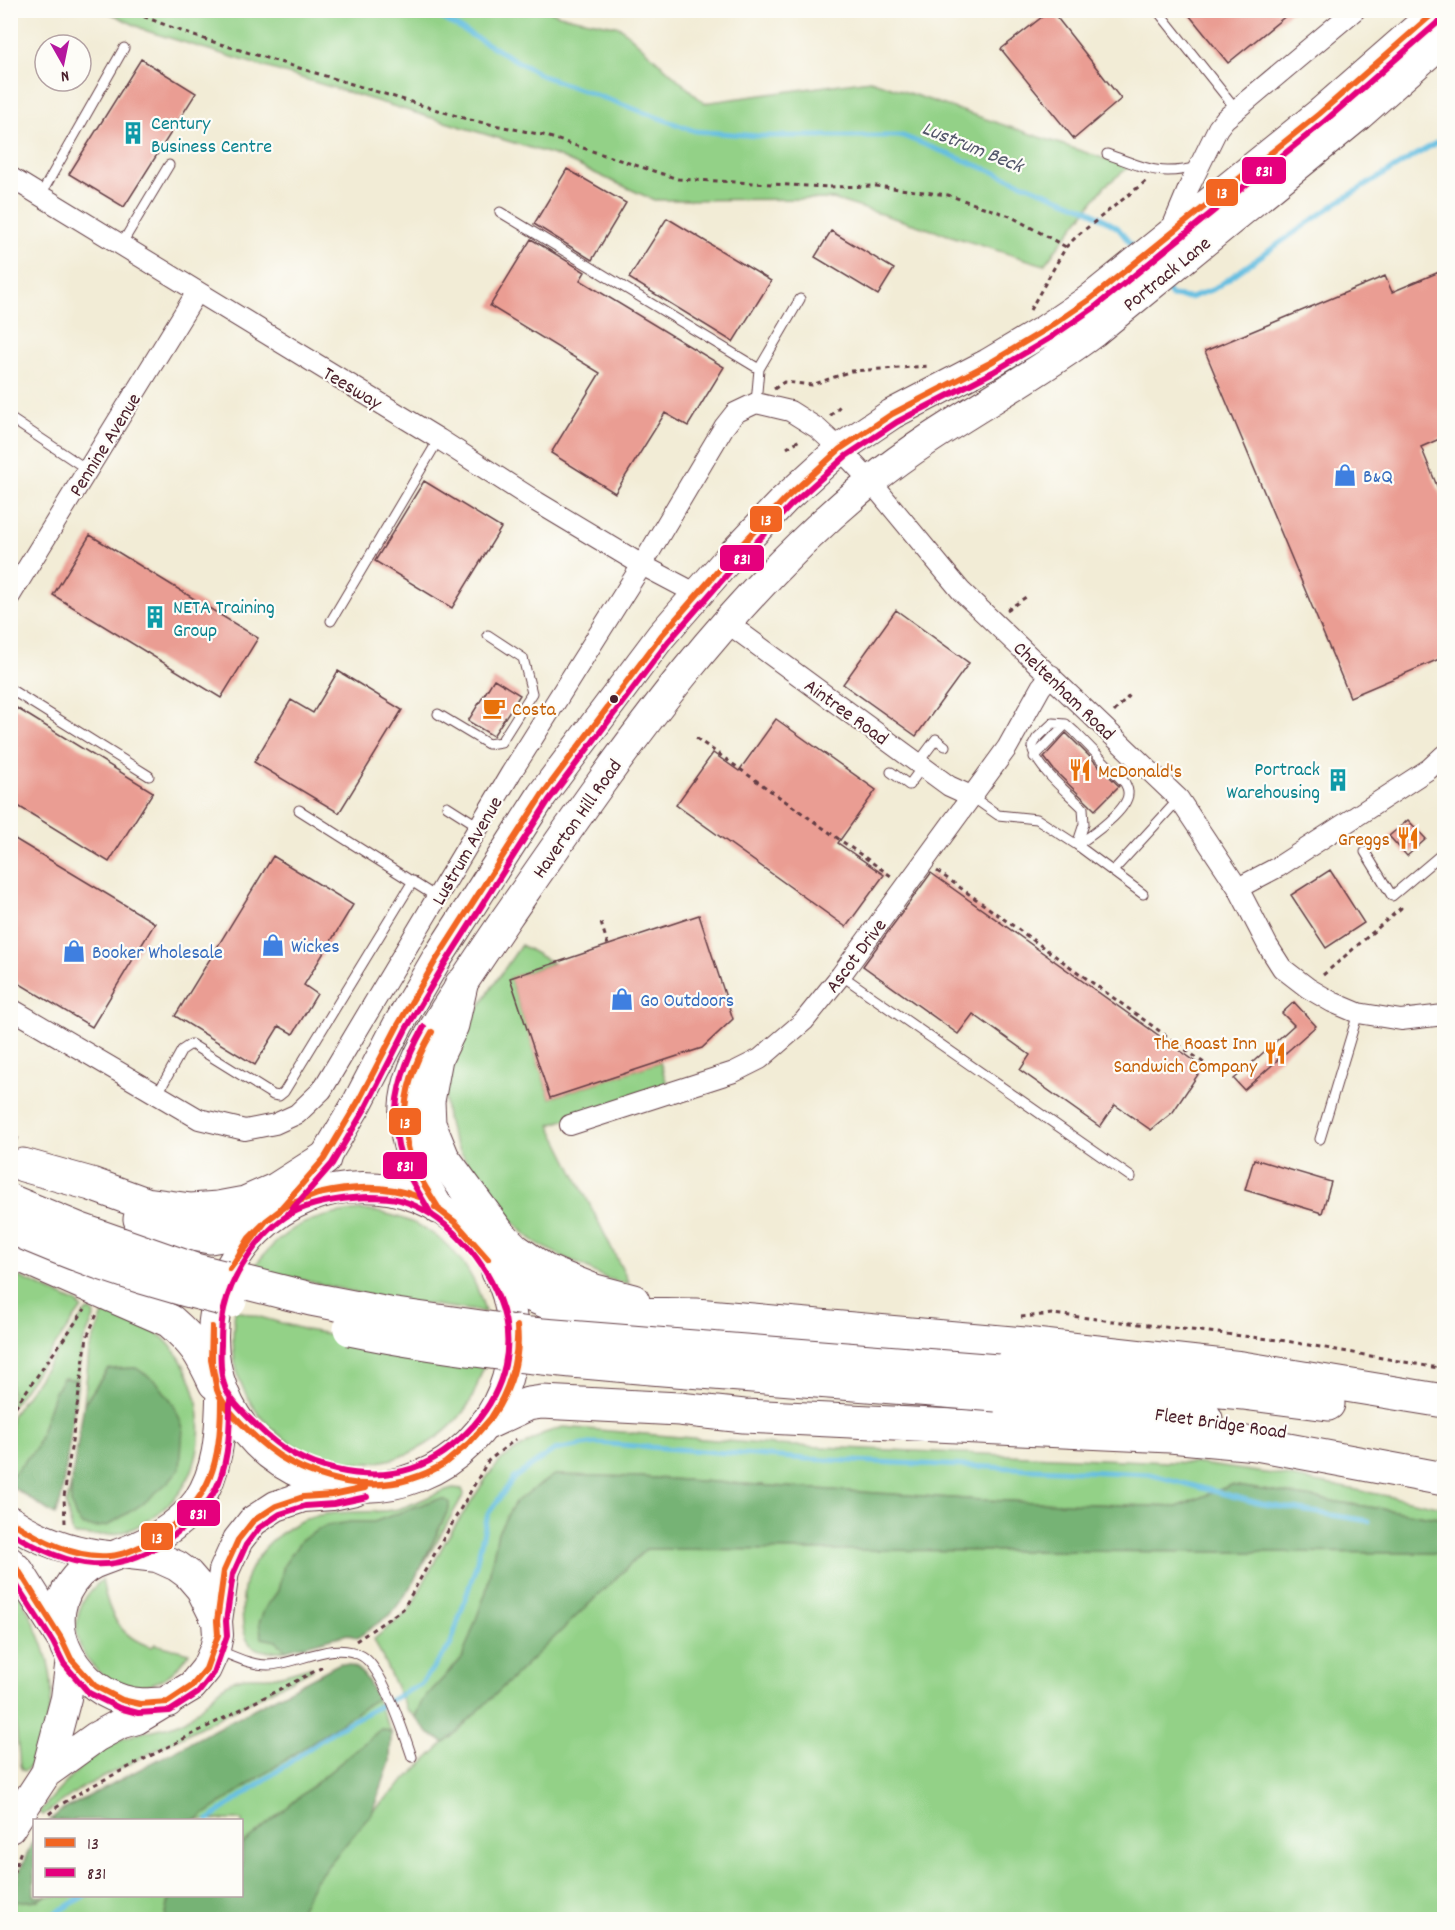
<svg xmlns="http://www.w3.org/2000/svg" width="1455" height="1930" font-family="Dekko,sans-serif">
<style>
.green{fill:#93d187;stroke:#6e7859;stroke-width:1.5}
.forest{fill:#76b374;stroke:#606950;stroke-width:1.5}
.lines{fill:none;stroke-linecap:round;stroke-linejoin:round}
.stream{stroke:#63bee1;stroke-width:5}
.building{fill:#ea9d93}
.lane-casing{stroke:#633e45;stroke-width:11}
.street-casing{stroke:#633e45;stroke-width:22}
.primary-casing{stroke:#633e45;stroke-width:32}
.highway-casing{stroke:#633e45;stroke-width:35}
.path{stroke:#633e45;stroke-width:3;stroke-dasharray:4.5 4.5;stroke-linecap:butt}
.lane{stroke:#fff;stroke-width:9}
.street{stroke:#fff;stroke-width:20}
.primary{stroke:#fff;stroke-width:30}
.highway{stroke:#fff;stroke-width:33}
.highway-bridge-casing{stroke:#633e45;stroke-width:35;stroke-linecap:butt}
.highway-bridge{stroke:#fff;stroke-width:33}
.bus-1-casing{stroke:#fdfcf7;stroke-width:10}
.bus-2-casing{stroke:#fdfcf7;stroke-width:10}
.bus-1{stroke:#f26522;stroke-width:6}
.bus-2{stroke:#e5007d;stroke-width:6}
.bus-dot{fill:#4a1f2b;stroke:#fdfcf7;stroke-width:2}
.labels{text-anchor:middle;stroke-width:4.5;stroke-linejoin:round;paint-order:stroke}
.culture-label{font-size:20px;fill:#0d838f;stroke:#fdfcf7;text-anchor:start}
.street-label{font-size:20px;fill:#4a1f2b;stroke:#fdfcf7}
.shop-label{font-size:20px;fill:#366cbe;stroke:#fdfcf7;text-anchor:start}
.food-label{font-size:20px;fill:#c56008;stroke:#fdfcf7;text-anchor:start}
.water-label{font-size:21px;font-style:italic;fill:#53576b;stroke:#fdfcf7}
.line-badge{stroke:#fdfcf7;stroke-width:2}
.badge-label{font-size:16px;text-anchor:middle;font-weight:bold;fill:#fff}
</style>
<rect width="100%" height="100%" fill="#fdfcf7"/>
<filter id="ink" filterUnits="userSpaceOnUse"><feTurbulence type="fractalNoise" baseFrequency=".0167" numOctaves="2"/><feDisplacementMap in="SourceGraphic" scale="12" xChannelSelector="R" yChannelSelector="G"/><feConvolveMatrix kernelMatrix="1 2 1 2 8 2 1 2 1" color-interpolation-filters="sRGB"/></filter>
<filter id="wash" filterUnits="userSpaceOnUse"><feTurbulence type="fractalNoise" baseFrequency=".008" numOctaves="4" result="noise"/><feDisplacementMap in="SourceGraphic" scale="24" xChannelSelector="R" yChannelSelector="G"/><feGaussianBlur stdDeviation="1.35" result="paint"/><feColorMatrix in="noise" values="0 0 0 0 0 0 0 0 0 0 0 0 0 0 0 0 0 1.4 0 .05"/><feComposite in="paint" operator="in"/></filter>
<g filter="url(#wash)">
<rect width="100%" height="100%" fill="#f2ecd6"/>
<path class="green" d="M106,11h444l9,4 61,12 84,76 166,-23 259,87 -24,19 -61,79 -211,-66 -179,1 -97,-44 -410,-125z
M521,945l32,18 -43,15 40,120 110,-36 7,22 -117,41 79,158c-20,-1 -29,-8 -46,-17 -17,-8 -34,-15 -49,-25 -20,-14 -71,-80 -81,-103 -7,-16 -9,-37 -7,-54 5,-44 50,-102 75,-139z
M362,1210c63,6 107,40 123,102l-111,-15 -121,-29c33,-43 56,-52 109,-58z
M11,1273l66,30 5,5 -71,100z
M107,1304c22,11 45,21 62,40 33,37 42,102 13,145 -10,15 -30,29 -46,38 -19,10 -42,9 -63,8l-7,-31 5,-19v19l86,-122 -21,-14 -28,1 -24,35 5,-53z
M235,1310l71,20 127,22 53,7c-5,15 -9,29 -16,43 -12,20 -30,35 -50,46 -67,37 -156,4 -181,-70 -7,-22 -7,-45 -4,-68z
M86,1311h5l4,4 -13,30 -4,35 -15,-2 -9,16 -18,54 -25,29v-60z
M563,1427l211,18 419,18 87,12 164,32v12l-213,-34 -54,22 -196,-7 -342,-23 -85,-2 -39,28 -17,29 -12,60 -24,67 -40,42 -7,16 -9,-8 -32,-70 35,-28 37,-71 41,-63 15,-18 40,-25z
M453,1488l9,1 2,5 -44,76 29,-62 -15,-8 -60,22h-24l-66,43 -6,26 -13,19 11,31 10,9c-10,2 -27,3 -35,-5 -13,-12 -9,-56 -3,-71 8,-18 25,-36 42,-47 32,-21 67,-12 103,-17 21,-4 39,-17 60,-22z
M646,1549l798,4v366l-1433,1 -1,-18 28,-2 7,-4h130l-6,4 -3,16 103,-5z
M102,1580c6,32 16,57 50,67l3,-3 34,9c-54,84 -161,-13 -87,-73z
M10,1585h5c18,36 41,75 36,118 -1,11 -7,24 -10,35 -3,11 -7,26 -16,33l-3,-1 -2,-4 -9,-88z
M310,1667l3,2 -233,120 -37,26 -4,-3c27,-29 54,-65 94,-77 16,-5 33,-6 48,-13 20,-10 31,-30 49,-40 13,-8 27,-4 40,-5 13,-1 27,-7 40,-10z
M376,1699l15,33 -10,-3 -139,116v-25h-46z"/>
<path class="forest" d="M136,1368l21,14 17,23 9,23 -3,40 -12,14 -24,21 -37,23 -12,1 -12,-1 -7,-8 -5,-14v-19l13,-81 24,-35z
M63,1378l15,2 -17,120 -6,15 -44,-29v-9l25,-29 18,-54z
M554,1475l85,2 342,23 196,7 54,-22 213,34v34l-798,-4 -201,194 -16,-9 -14,-17 7,-16 40,-43 24,-66 12,-60 17,-30z
M443,1499l6,3v6l-38,79 -19,26 -35,25 -9,-4 -62,16 -10,-9 -14,-3 -3,-15 5,-13 14,-19 6,-26 18,-26 23,-13 25,-4h24l60,-22z
M340,1663c21,1 30,19 36,36l-180,121h-146l11,-9z
M381,1729l10,3 -1,30 -18,51 -57,68 -20,38h-130l4,-19 6,-4h67v-51z
M34,1838v58h11l-7,4 -27,2 8,-29z"/>
<g class="lines">
<path class="stream" d="M428,10l115,66 152,55 63,5h145l184,73 31,19 18,23
M1165,287l7,9 18,2 24,-9 124,-87 106,-64
M208,1820l130,-92 83,-44 29,-38 25,-77 13,-55 26,-36 40,-28 42,-7 210,16 343,15 113,30 107,17
M44,1920l40,-24"/>
</g>
<g id="blocks">
<path class="building" d="M1051,10l70,89 -47,40 -73,-90z
M1185,10h108l-65,53z
M141,59l55,34 -72,114 -55,-33z
M567,169l59,34 -34,57 -58,-36z
M667,218l104,63 -38,61 -104,-64z
M831,231l63,38 -16,26 -63,-38z
M531,239l54,33 -5,8 144,87 -36,59 -23,-13 -50,80 -64,-40 49,-80 -110,-67z
M1444,270v167l-23,10 23,56v154l-94,40 -145,-346 180,-75 7,16z
M424,481l77,47 -49,80 -77,-47z
M90,535l168,103 -37,60 -168,-103z
M896,610l73,53 -53,73 -73,-52z
M338,671l64,39 -63,103 -85,-51 37,-62 22,13z
M494,679l26,16 -27,41 -25,-15z
M10,704l143,88 -44,70 -99,-61z
M776,719l100,71 -38,53 46,32 -38,52 -170,-122 37,-52 26,18z
M1066,733l53,53 -24,24 -41,-40 -10,-13z
M1408,820l18,19 -19,17 -18,-20z
M10,836l145,87 -63,104 -82,-49z
M273,856l80,49 -49,80 13,9 -24,40 -14,-8 -24,39 -80,-49z
M1330,870l34,53 -38,25 -35,-53z
M931,873l272,194 -30,45 -22,18 -36,-25 -15,22 -80,-57 10,-15 -57,-41 -15,20 -95,-68z
M699,915l34,104 -31,29 -152,50 -40,-120z
M1294,1002l22,24 -72,64 -10,-11 60,-54 -12,-12z
M1254,1159l77,23 -9,31 -77,-23z"/>
</g>
</g>
<g filter="url(#ink)">
<use href="#blocks" fill-opacity="0" stroke="#633e45" stroke-width="1.5"/>
<g class="lines">
<g class="lane-casing">
<path id="lane" d="M1157,10l79,99
M1107,154c37,13 50,23 90,13
M40,196l84,-148
M500,212l259,157
M121,245l48,-80
M756,403l3,-34 41,-70
M10,418l78,52
M331,621l108,-182
M10,689l139,87
M438,714l50,30 13,-2 31,-49 -9,-35 -35,-23
M1053,723l13,1 9,8 50,51c1,3 3,5 3,9 2,17 -37,44 -51,53l7,-21 -1,-16c-16,-16 -46,-40 -51,-61l5,-9z
M1034,757l32,-33
M918,763l18,-24 9,7
M891,772l18,13 14,-19
M971,796l27,19 39,4 40,26 66,49
M447,806l33,21
M299,810l139,88
M1365,852l27,44 52,-44
M1113,871l66,-72
M841,975l290,202
M157,1095l25,-45 9,-6 82,51 6,1 5,-4 129,-211
M1320,1139l38,-126
M220,1651c15,6 31,14 48,14 29,0 65,-26 94,-9 21,12 42,77 50,101"/>
</g>
<g class="street-casing">
<path id="street" d="M10,177l429,262 98,63 105,63 55,29
M1171,230l18,-43 29,-59 7,-9 130,-109
M10,596l187,-304
M726,622l223,164 22,10
M1238,888l40,-21 151,-98 15,-14
M10,1008l189,111 46,11 30,-6 22,-10 25,-24 189,-317 131,-208 82,-138 11,-14 21,-10 34,8 27,17 23,21 31,33 90,109 218,208 59,89 30,58 14,22 26,20 24,14 26,11 43,7 43,-5
M570,1125l164,-53 26,-13 44,-38 37,-46 166,-227 34,-61 10,-12"/>
</g>
<g class="primary-casing">
<path id="primary" d="M213 1337a150 150 0 1 1 300 0a150 150 0 1 1-300 0Z
M281,1208l43,-49 34,-57 40,-77 38,-65 106,-165 119,-159 70,-80 53,-56 56,-51 52,-35 96,-50 57,-34 44,-30 230,-186 119,-104
M439,1209c-21,-37 -39,-64 -34,-109 4,-32 24,-63 40,-90 20,-31 41,-62 62,-93 109,-157 214,-313 363,-435 70,-57 152,-96 224,-150l264,-216 86,-76
M10,1521c31,21 62,31 98,35
M10,1562l9,9 42,67
M217,1621l7,-50 14,-31 15,-19 23,-15 27,-9 29,-2 23,-5
M168,1702c-16,1 -30,3 -45,-2 -52,-16 -87,-82 -44,-126 13,-13 29,-15 45,-22 27,-10 56,-27 74,-51 20,-30 22,-65 23,-101
M46,1773l50,-36 24,-13 17,-5 55,-33 14,-17 9,-20 3,-14 -1,-14 -16,-32 -13,-15 -11,-8 -20,-9 -36,-4
M10,1828l36,-55 20,-75 5,-39"/>
</g>
<g class="highway-casing">
<path id="highway" d="M461,985l-9,40 -16,33 -8,43 1,23 14,34 56,76 16,16 29,20 16,7 35,14 38,10
M23,1165l68,19 55,20 45,6 27,-2 27,-5 32,-14 47,-30
M140,1219l36,12 34,6 46,-8
M10,1251l160,70c25,22 31,32 45,62
M498,1272l33,23 19,8 31,8 51,3 64,1 329,29 217,24 202,33
M998,1371l245,22 85,11
M996,1395l210,24
M487,1423l41,-19 14,-2 137,7 65,7 426,20 86,8 188,35"/>
</g>
<path class="path" d="M127,10l67,26 276,84 73,15 135,44 150,8 48,-1 72,9 62,21 56,31
M1030,310l36,-63 12,-12 68,-54
M774,389l10,-7 28,3 39,-14 79,-5
M830,416l11,-11
M787,448l14,-9
M1007,610l19,-13
M1114,712l17,-18
M696,738l195,138
M937,871l267,192
M601,923l7,22
M1323,975l78,-67 -2,-3
M10,1136l9,3
M1021,1317l32,-3 233,27 158,28
M10,1414l75,-105
M65,1523l-1,-26 23,-160 10,-23
M356,1641l47,-32 85,-148 28,-22
M49,1814l8,-7 29,-18 237,-122
M10,1882l12,-34"/>
<use href="#lane" class="lane"/>
<use href="#street" class="street"/>
<use href="#primary" class="primary"/>
<use href="#highway" class="highway"/>
<g class="highway-bridge-casing">
<path id="highway-bridge" d="M10,1201l68,28 117,41 116,29 78,15 141,20 468,37
M10,1227c69,31 147,57 220,74
M350,1329c111,23 225,33 338,42 103,8 205,16 308,24"/>
</g>
<use href="#highway-bridge" class="highway-bridge"/>
<g class="bus-1-casing">
<path id="bus-1" d="M432,1032c-24,41 -38,87 -18,133 6,15 16,29 25,44
M318,1194c34,-8 68,-10 101,3
M318,1194c34,-7 67,-9 101,3
M435,1207l20,15 33,37
M435,1207l23,18 30,34
M281,1208l43,-49 34,-57 40,-77 38,-65 106,-165 119,-159 70,-80 53,-56 56,-51 52,-35 96,-50 57,-34 44,-30 230,-186 118,-104
M266,1221l21,-16 31,-11
M266,1221l20,-15 32,-12
M230,1269l19,-31 17,-17
M230,1269l36,-48
M212,1327v36l5,27
M212,1327l-1,33 6,30
M217,1390c6,15 17,26 28,37 31,31 58,46 101,55
M217,1390c5,14 15,24 25,34 31,33 59,49 104,58
M491,1418c19,-29 28,-58 26,-92
M491,1418c19,-27 30,-59 26,-92
M445,1463l25,-21 21,-24
M445,1463l23,-19 23,-26
M346,1482c35,6 68,0 99,-19
M346,1482c36,7 68,1 99,-19
M10,1521c29,18 64,38 99,35 18,-1 36,-11 51,-21 52,-35 61,-75 61,-135
M10,1562l9,9 42,67 10,21 24,27 27,14 18,4 28,-2 24,-16 14,-17 12,-34 -1,-14 7,-50 14,-31 15,-19 23,-15 27,-9 29,-2 33,-7"/>
</g>
<g class="bus-2-casing">
<path id="bus-2" d="M424,1027c-25,44 -40,94 -18,142 7,16 17,30 25,45
M368,1197c11,0 22,0 32,3 44,13 83,57 99,99 18,45 6,90 -25,126 -39,43 -81,58 -138,45 -31,-7 -55,-20 -78,-43 -11,-11 -25,-23 -32,-37 -6,-14 -6,-30 -5,-45 0,-12 0,-24 3,-36 7,-33 36,-77 66,-95 23,-13 52,-16 78,-17z
M288,1214l44,-50 34,-57 40,-78 38,-64 105,-165 119,-158 70,-80 52,-56 56,-50 51,-34 96,-50 57,-34 45,-31 230,-186 119,-104
M10,1532c60,37 107,48 165,2 18,-13 35,-31 44,-52 10,-26 11,-55 11,-82
M10,1575l43,67 11,22 25,29 30,15 19,5 32,-2 28,-18 16,-20 13,-37 -1,-15 7,-47 13,-29 13,-17 21,-14 25,-8 29,-2 33,-7"/>
</g>
<use href="#bus-1" class="bus-1"/>
<use href="#bus-2" class="bus-2"/>
</g>
</g>
<defs>
<g id="building-bare" transform="scale(1.8)"><path d="M-4-6H4V6H1V3H-1V6H-4ZM-2.5-4.3h1.7v1.8h-1.7ZM.8-4.3h1.7v1.8H.8ZM-2.5-1h1.7V.8h-1.7ZM.8-1h1.7V.8H.8Z" fill="#0f9aa8" stroke="#fdfcf7" stroke-width="2.5" paint-order="stroke"/></g>
<g id="shop-bare" transform="scale(1.8)"><path d="M-5-2.5h2.3a2.7 3.5 0 0 1 5.4 0H5L5.5 6h-11ZM-1.5-2.5h3a1.5 2.3 0 0 0-3 0Z" fill="#3f7fe0" stroke="#fdfcf7" stroke-width="2.5" paint-order="stroke"/></g>
<g id="cafe-bare" transform="scale(1.8)"><path d="M-5.5-4.5H6V0H3Q3 3.5 0 3.5H-2.5Q-5.5 3.5-5.5 0ZM3-3.2v2h1.7v-2ZM-6 4.5H4V6H-6Z" fill="#e8710a" stroke="#fdfcf7" stroke-width="2.5" paint-order="stroke"/></g>
<g id="restaurant-bare" transform="scale(1.8)"><path d="M-5-6h1v4h1v-4h1v4h1v-4h1v5L-1.5 .5V6h-2V.5L-5-1ZM5-6V6H3V1.5H1.5Q1.5-4 5-6Z" fill="#e8710a" stroke="#fdfcf7" stroke-width="2.5" paint-order="stroke"/></g>
</defs>
<g fill-rule="evenodd">
<use href="#building-bare" x="133" y="133"/>
<use href="#shop-bare" x="1345" y="475"/>
<use href="#building-bare" x="155" y="617"/>
<use href="#cafe-bare" x="494" y="708"/>
<use href="#restaurant-bare" x="1080" y="770"/>
<use href="#building-bare" x="1338" y="780"/>
<use href="#restaurant-bare" x="1408" y="838"/>
<use href="#shop-bare" x="273" y="945"/>
<use href="#shop-bare" x="74" y="951"/>
<use href="#shop-bare" x="622" y="999"/>
<use href="#restaurant-bare" x="1275" y="1053"/>
</g>
<circle class="bus-dot" cx="614" cy="699" r="5"/>
<g class="labels">
<g class="culture-label">
<text x="151" y="129">Century<tspan x="151" dy="23">Business Centre</tspan></text>
<text x="173" y="613">NETA Training<tspan x="173" dy="23">Group</tspan></text>
<text x="1320" y="775" text-anchor="end">Portrack<tspan x="1320" dy="23">Warehousing</tspan></text>
</g>
<g class="street-label">
<text transform="translate(1166 273) rotate(-39)" y="7">Portrack Lane</text>
<text transform="translate(353 387) rotate(31)" y="7">Teesway</text>
<text transform="translate(104 444) rotate(-58)" y="7">Pennine Avenue</text>
<text transform="translate(1065 690) rotate(44)" y="7">Cheltenham Road</text>
<text transform="translate(847 711) rotate(36)" y="7">Aintree Road</text>
<text transform="translate(576 818) rotate(-55)" y="7">Haverton Hill Road</text>
<text transform="translate(466 850) rotate(-60)" y="7">Lustrum Avenue</text>
<text transform="translate(855 955) rotate(-53)" y="7">Ascot Drive</text>
<text transform="translate(1221 1422) rotate(8)" y="7">Fleet Bridge Road</text>
</g>
<g class="shop-label">
<text x="1363" y="482">B&amp;Q</text>
<text x="291" y="952">Wickes</text>
<text x="92" y="958">Booker Wholesale</text>
<text x="640" y="1006">Go Outdoors</text>
</g>
<g class="food-label">
<text x="512" y="715">Costa</text>
<text x="1098" y="777">McDonald's</text>
<text x="1390" y="845" text-anchor="end">Greggs</text>
<text x="1257" y="1049" text-anchor="end">The Roast Inn<tspan x="1257" dy="23">Sandwich Company</tspan></text>
</g>
<g class="water-label">
<text transform="translate(973 146) rotate(22)" y="7">Lustrum Beck</text>
</g>
</g>
<g class="line-badge">
<rect x="1241" y="156" width="46" height="29" rx="6" fill="#e5007d"/>
<rect x="1205" y="178" width="34" height="29" rx="6" fill="#f26522"/>
<rect x="749" y="505" width="34" height="28" rx="6" fill="#f26522"/>
<rect x="719" y="544" width="46" height="28" rx="6" fill="#e5007d"/>
<rect x="388" y="1107" width="34" height="29" rx="6" fill="#f26522"/>
<rect x="382" y="1151" width="46" height="29" rx="6" fill="#e5007d"/>
<rect x="176" y="1499" width="45" height="28" rx="6" fill="#e5007d"/>
<rect x="140" y="1522" width="34" height="29" rx="6" fill="#f26522"/>
</g>
<g class="badge-label">
<text x="1264" y="176">831</text>
<text x="1222" y="198">13</text>
<text x="766" y="525">13</text>
<text x="742" y="564">831</text>
<text x="405" y="1128">13</text>
<text x="405" y="1171">831</text>
<text x="198" y="1519">831</text>
<text x="157" y="1543">13</text>
</g>
<rect width="1455" height="1930" fill="none" stroke="#fdfcf7" stroke-width="36"/>
<rect x="33" y="1819" width="210" height="78" fill="#fdfcf7" stroke="#b5a4a5" stroke-width="1.5"/>
<rect x="45" y="1838" width="30" height="9" fill="#f26522" stroke="#b5a4a5" stroke-width="1.5"/>
<text x="87" y="1849" font-size="18" fill="#4a1f2b">13</text>
<rect x="45" y="1868" width="30" height="9" fill="#e5007d" stroke="#b5a4a5" stroke-width="1.5"/>
<text x="87" y="1879" font-size="18" fill="#4a1f2b">831</text>
<g transform="translate(63 63) rotate(171)"><circle r="28" fill="#fdfcf7" stroke="#b5a4a5" stroke-width="1.5"/>
<path d="M0-4.5L10 22L0 15L-10 22Z" fill="#b5179e"/>
<text y="-9" font-size="16" font-weight="bold" text-anchor="middle" fill="#4a1f2b">N</text>
</g>
</svg>
